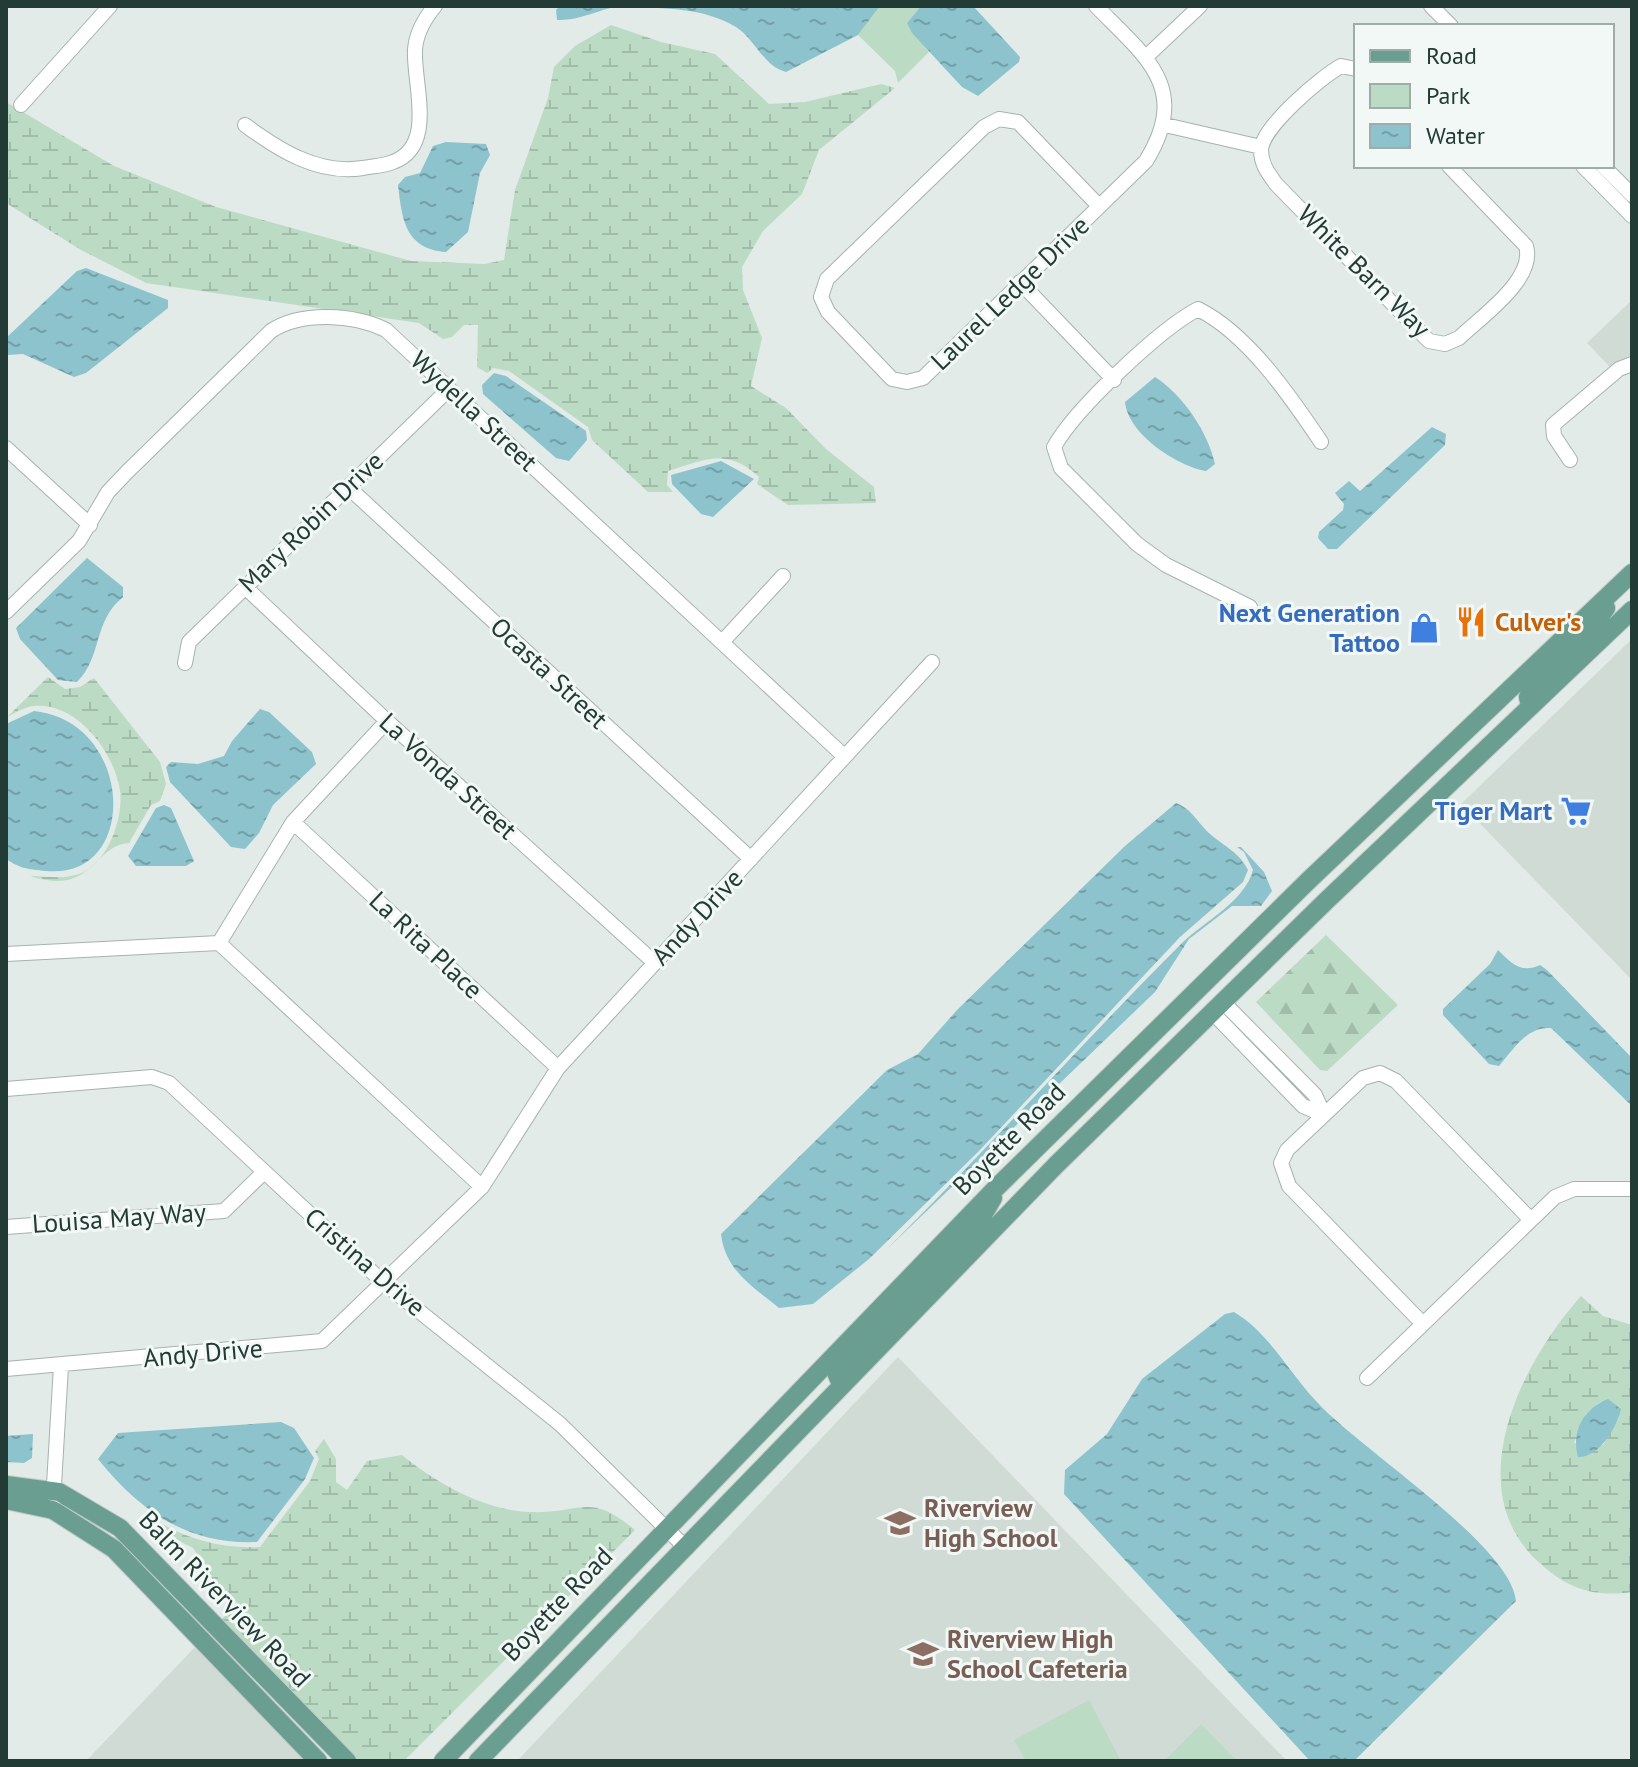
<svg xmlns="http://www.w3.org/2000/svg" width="1638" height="1767" font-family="'PT Sans',sans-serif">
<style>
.built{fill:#d0dbd6}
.green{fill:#bcdbc5}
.forest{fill:url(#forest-firs)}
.wetland{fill:url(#wetland-marsh);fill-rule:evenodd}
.water{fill:url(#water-ripples)}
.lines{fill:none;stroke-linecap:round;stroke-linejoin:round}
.minor-casing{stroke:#a5b3ae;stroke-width:16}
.major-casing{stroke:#c1c8c6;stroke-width:20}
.minor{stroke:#fff;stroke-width:14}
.major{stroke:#699e90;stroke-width:18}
.labels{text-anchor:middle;stroke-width:6;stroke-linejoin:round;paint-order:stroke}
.street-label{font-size:26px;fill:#233b35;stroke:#f2f8f5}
.shop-label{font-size:26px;font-weight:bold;fill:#366cbe;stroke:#f2f8f5;text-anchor:end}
.food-label{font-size:26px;font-weight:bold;fill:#c56008;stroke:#f2f8f5;text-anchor:start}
.education-label{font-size:26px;font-weight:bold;fill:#785e54;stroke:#f2f8f5;text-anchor:start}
</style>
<defs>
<pattern id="forest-firs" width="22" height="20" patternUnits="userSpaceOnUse" patternTransform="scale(2)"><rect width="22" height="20" fill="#bcdbc5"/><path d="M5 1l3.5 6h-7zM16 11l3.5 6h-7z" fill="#a1bdaa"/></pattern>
<pattern id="wetland-marsh" width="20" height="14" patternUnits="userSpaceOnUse" patternTransform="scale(2)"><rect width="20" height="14" fill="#bcdbc5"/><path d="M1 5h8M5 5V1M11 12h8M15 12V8" fill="none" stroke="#a1bdaa"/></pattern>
<pattern id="water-ripples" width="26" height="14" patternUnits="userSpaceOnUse" patternTransform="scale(2)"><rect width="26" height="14" fill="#8dc3cd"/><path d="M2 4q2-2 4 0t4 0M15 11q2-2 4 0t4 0" fill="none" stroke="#73a0a7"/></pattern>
</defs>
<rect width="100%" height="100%" fill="#e2ebe7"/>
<path class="built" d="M1632,300v56l-21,12 -24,-25z
M1632,639v341l-171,-176z
M898,1357l389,404h-770z
M198,1644l112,117h-224z"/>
<path class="green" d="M880,6h41l-14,17 22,29 -31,31 -3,-12 -37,-36z
M1089,1700l32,61h-95l-12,-21z
M1201,1724l36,37h-73z"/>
<path class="forest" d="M1326,935l72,70 -71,66 -7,-1 -64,-68z"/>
<path class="wetland" d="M611,25l50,17 54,12 54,50 36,-2 76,-18 14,4 -76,62 -17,44 -39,37 -21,36 1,23 19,48 -11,48 35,22 40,41 48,38 2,16 -88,2 -31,-21 2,-7c-32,-30 -55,-17 -91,-6l-1,14 6,7h-25l-56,-52 -4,-13 -79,-56 -16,-3 -6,5 -10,-6 1,-42h-14l-12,12 -9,2 -24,-16 -273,-40 -65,-33 -75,-47v-101l108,64 102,41 195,54 74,3 19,-4 11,-70 33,-92 6,-31 21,-21z
M48,677l17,12 15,-2 14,-9 66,84 6,22 -6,17 -9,4 -22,38c-36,2 -35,54 -99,33 17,0 32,4 49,-2 28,-9 45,-56 41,-84 -6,-38 -43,-88 -86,-84 -9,1 -20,7 -28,12z
M1581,1296l22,20 29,9v267c-37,5 -61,-2 -89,-26 -87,-73 -23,-202 38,-270zM1601,1402l18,15 -16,28 -29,-2 12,-29z
M324,1439l12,20v23l11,8 20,-29 35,-6c34,28 83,56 129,57 51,2 57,-21 104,18l-231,231h-49l-135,-140 17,-18 -20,-17 -24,-38 -25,-13 -20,-20c33,23 71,34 112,32l50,-66 9,-22 -4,-8z"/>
<path class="water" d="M560,6h59c-22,4 -40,15 -62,14l-1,-10z
M627,6h253l-22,29 -72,37c-23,-6 -31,-33 -50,-45 -33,-20 -72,-18 -109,-21z
M921,6h52l47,51 -1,5 -41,34 -16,-9 -50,-54 -5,-10z
M446,142l40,2 4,11 -10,18 -12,59 -22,20c-42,-3 -44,-35 -48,-67l7,-8 15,-4 13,-27z
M86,268l82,32v8l-82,65 -12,4 -51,-23 -16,1 -1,-17 71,-67z
M494,373l12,3 80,55 1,9 -18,21 -13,-3 -73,-64 -1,-9z
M1155,377c28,18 53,55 60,87l-9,7c-29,-5 -78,-37 -81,-69z
M1432,427l14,7 -1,11 -108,104h-9l-10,-11 1,-6 24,-22 1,-6 -9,-11 14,-12 11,10z
M721,461l33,18 -41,38 -12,-3 -29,-30 -1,-9z
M87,558l36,29v10c-30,24 -21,61 -46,85l-19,-2 -38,-41 -4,-11z
M260,709l9,3 43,40 4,12 -43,41 -14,28 -14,16 -14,-2 -61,-65 -4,-15 5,-5 27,2 26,-8 8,-15z
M34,711c100,10 107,169 12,160 -18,-2 -25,-2 -40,-12v-135z
M1176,803c17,7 21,19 34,31 15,13 29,18 38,36l-5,12 -63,55 -202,215 -109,107 -56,45 -34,4c-27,-22 -54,-38 -58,-74l166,-164 31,-16 39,-44 168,-164z
M164,805l7,3 23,53 -8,5h-50l-8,-10 28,-48z
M1237,847h4l23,25 8,19 -11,15h-29l-43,33 -34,53 -268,257c101,-100 195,-206 295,-306 23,-22 63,-42 71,-73l-9,-18z
M1498,950c13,13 23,24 42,15l7,5 85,88v48l-81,-78c-24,-2 -37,21 -52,38l-10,-2 -46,-49v-6l47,-45z
M1234,1312c34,20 55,60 82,89 42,47 195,144 200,200l-162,160h-44l-246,-267 1,-24 42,-36 35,-55 83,-65z
M1608,1399l13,10c-4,18 -22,49 -43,48 -7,-25 5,-48 30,-58z
M281,1422l13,6 20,30 -9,21 -48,63c-70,3 -117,-31 -159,-83l20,-26z
M33,1434l-1,24 -8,5 -18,-1v-26z"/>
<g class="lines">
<g class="minor-casing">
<path id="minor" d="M1096,6c50,51 95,82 50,155l-223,217 -16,4 -15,-3 -64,-67 -7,-15 6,-18 157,-152 15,-8 19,3 81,84
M1431,6l20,20
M1146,57l54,-51
M1356,69l-15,-3c-20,11 -79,61 -80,84 0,14 7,23 15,34l153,157 16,3 14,-6c23,-22 77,-59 67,-92l-77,-80
M21,105l89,-99
M245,125c34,25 73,50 118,43 9,-2 21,-2 30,-6 44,-16 20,-79 22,-112 1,-16 10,-32 20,-44
M1165,125l96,22
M1583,166l49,50
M1603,166l29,29
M1020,282l94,98
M6,448l84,77
M1570,460l-16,-24 -1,-11 66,-56 13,-5
M348,487l403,372
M245,587l142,134 268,242
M1250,607l-84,-42 -29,-21 -76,-76 -7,-21c21,-38 106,-118 144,-138 50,25 92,87 123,133
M6,612l73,-71 29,-49 19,-20 144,-141c30,-20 83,-17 115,-1l458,426
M723,641l60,-65
M185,663l4,-21 260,-253
M293,822l265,246
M219,943l74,-121 94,-101
M6,954l213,-11 263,244
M1222,1001l93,94 9,20
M1211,1011l92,95 21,9
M6,1089l146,-12 17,6 215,200 176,141 125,123
M6,1227l218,-16 40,-39
M1423,1324l-134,-138 -8,-23 6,-13 76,-72 17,-5 16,8 135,139
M6,1369l316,-28 160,-154 76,-119 374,-406
M1367,1378l188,-181 19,-8h58
M53,1502l8,-136"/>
</g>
<g class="major-casing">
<path id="major" d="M1530,706l-2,-9 5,-11 58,-56 15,-22
M841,1384l-4,-9 5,-10 133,-136 18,-31
M6,1485l53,7 61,36 227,233
M6,1500l47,10 61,39 204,212
M443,1761l553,-573 312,-307 324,-308
M478,1761l578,-596 270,-264 306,-291"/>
</g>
<use href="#minor" class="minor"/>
<use href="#major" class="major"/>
</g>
<defs>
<g id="restaurant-bare" transform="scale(2.4)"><path d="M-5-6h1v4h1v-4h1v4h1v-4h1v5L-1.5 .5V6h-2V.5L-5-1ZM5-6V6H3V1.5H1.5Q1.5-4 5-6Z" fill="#e8710a" stroke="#f2f8f5" stroke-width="2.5" paint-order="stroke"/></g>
<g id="shop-bare" transform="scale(2.4)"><path d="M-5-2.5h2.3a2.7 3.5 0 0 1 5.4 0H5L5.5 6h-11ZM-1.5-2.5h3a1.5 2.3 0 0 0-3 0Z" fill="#3f7fe0" stroke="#f2f8f5" stroke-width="2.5" paint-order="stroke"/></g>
<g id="supermarket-bare" transform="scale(2.4)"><path d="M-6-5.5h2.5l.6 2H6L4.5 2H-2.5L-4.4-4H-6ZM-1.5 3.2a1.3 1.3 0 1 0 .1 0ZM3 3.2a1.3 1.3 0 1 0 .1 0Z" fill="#3f7fe0" stroke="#f2f8f5" stroke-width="2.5" paint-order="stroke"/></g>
<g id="school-bare" transform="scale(2.4)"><path d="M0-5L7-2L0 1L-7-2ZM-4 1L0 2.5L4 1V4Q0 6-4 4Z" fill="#8d6e63" stroke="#f2f8f5" stroke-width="2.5" paint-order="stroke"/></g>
</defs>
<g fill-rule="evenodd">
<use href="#restaurant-bare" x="1471" y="622"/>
<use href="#shop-bare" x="1424" y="628"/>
<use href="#supermarket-bare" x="1576" y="811"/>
<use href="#school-bare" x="900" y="1523"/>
<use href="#school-bare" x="923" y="1654"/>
</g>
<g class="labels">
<g class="street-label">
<text transform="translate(1364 271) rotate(45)" y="9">White Barn Way</text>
<text transform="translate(1010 293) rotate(-44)" y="9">Laurel Ledge Drive</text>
<text transform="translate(474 411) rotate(43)" y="9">Wydella Street</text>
<text transform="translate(311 522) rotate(-44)" y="9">Mary Robin Drive</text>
<text transform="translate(549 673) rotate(43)" y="9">Ocasta Street</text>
<text transform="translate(448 776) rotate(42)" y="9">La Vonda Street</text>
<text transform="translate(697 917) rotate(-47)" y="9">Andy Drive</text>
<text transform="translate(426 945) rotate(43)" y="9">La Rita Place</text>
<text transform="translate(1009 1139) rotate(-45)" y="9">Boyette Road</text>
<text transform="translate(119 1218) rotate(-4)" y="9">Louisa May Way</text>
<text transform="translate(365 1262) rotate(41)" y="9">Cristina Drive</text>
<text transform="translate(203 1353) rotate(-5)" y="9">Andy Drive</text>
<text transform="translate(225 1599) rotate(46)" y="9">Balm Riverview Road</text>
<text transform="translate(557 1604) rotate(-46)" y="9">Boyette Road</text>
</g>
<g class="shop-label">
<text x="1400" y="622">Next Generation<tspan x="1400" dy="30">Tattoo</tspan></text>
<text x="1552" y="820">Tiger Mart</text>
</g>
<g class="food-label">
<text x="1495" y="631">Culver's</text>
</g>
<g class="education-label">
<text x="924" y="1517">Riverview<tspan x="924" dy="30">High School</tspan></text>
<text x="947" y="1648">Riverview High<tspan x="947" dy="30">School Cafeteria</tspan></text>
</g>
</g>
<rect width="1638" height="1767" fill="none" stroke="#233b35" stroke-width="16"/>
<rect x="1354" y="24" width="260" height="144" fill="#f2f8f5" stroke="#9faca8" stroke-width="2"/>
<rect x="1370" y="50" width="40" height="12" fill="#699e90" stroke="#9faca8" stroke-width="2"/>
<text x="1426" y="64" font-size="24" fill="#233b35">Road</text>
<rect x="1370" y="84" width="40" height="24" fill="#bcdbc5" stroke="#9faca8" stroke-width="2"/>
<text x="1426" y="104" font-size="24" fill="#233b35">Park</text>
<rect x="1370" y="124" width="40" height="24" fill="url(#water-ripples)" stroke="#9faca8" stroke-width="2"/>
<text x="1426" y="144" font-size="24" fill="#233b35">Water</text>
</svg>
